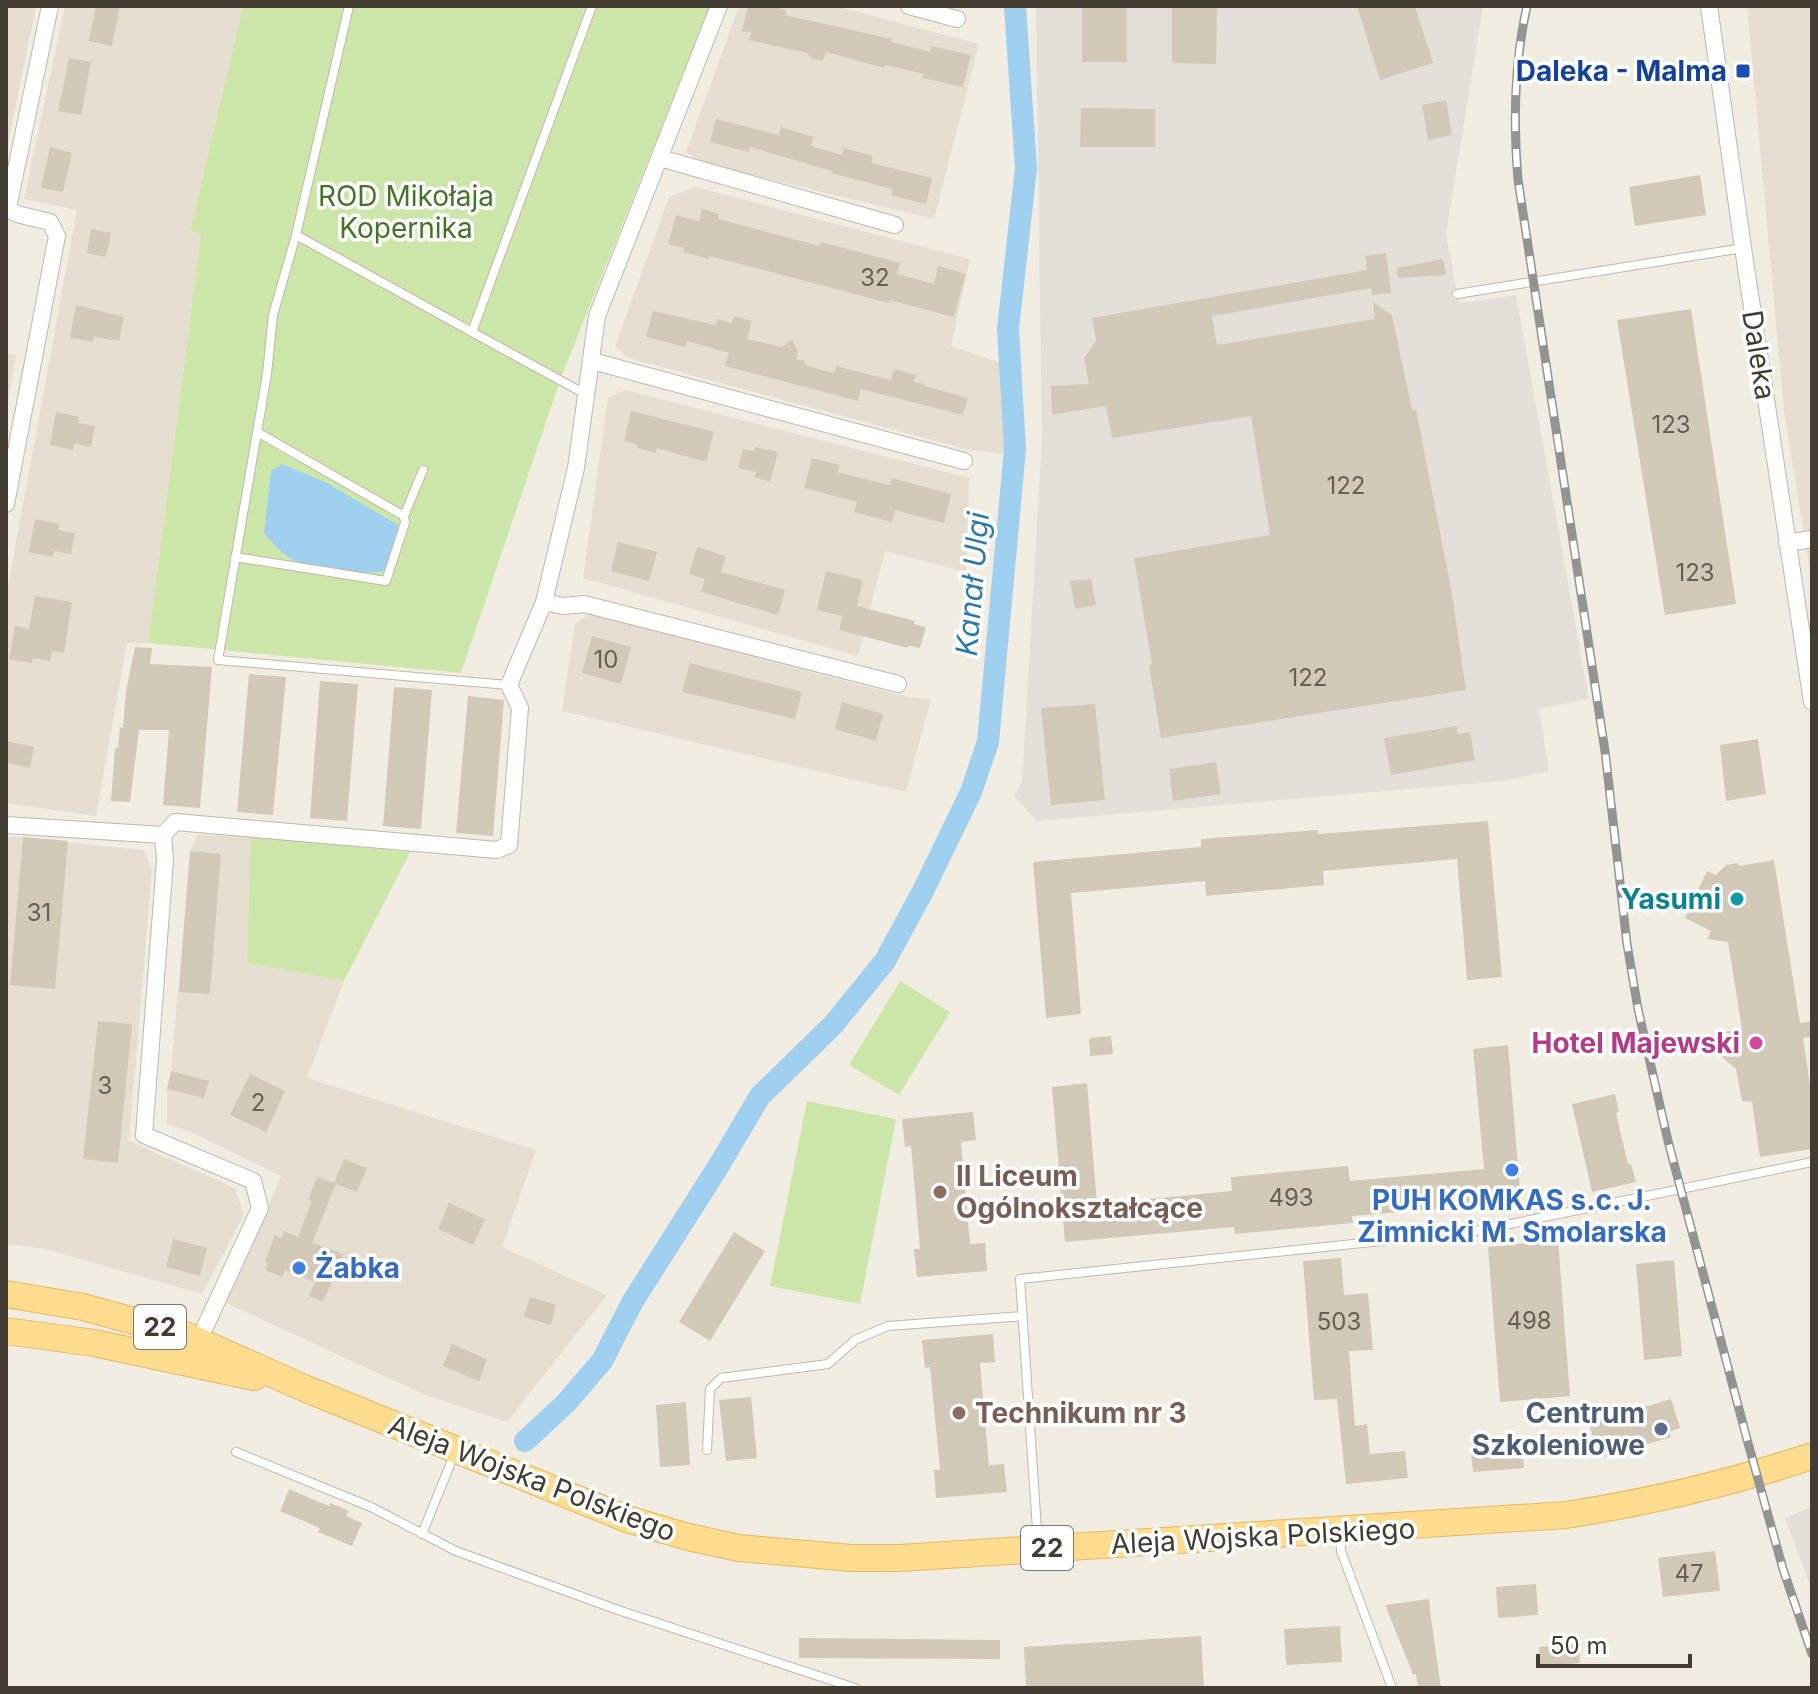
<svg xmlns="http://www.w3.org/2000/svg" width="1818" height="1694" font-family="Inter,sans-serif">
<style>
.residential{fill:#e5ded0}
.industrial{fill:#e3ded8}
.green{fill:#cce6aa}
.water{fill:#9ecfef}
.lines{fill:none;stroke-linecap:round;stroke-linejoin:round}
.canal{stroke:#9ecfef;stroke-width:22}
.building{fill:#d2c8b8}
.service-casing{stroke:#bfb7a8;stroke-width:10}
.minor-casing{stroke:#bfb7a8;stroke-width:18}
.primary-casing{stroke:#e2b95f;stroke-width:28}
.service{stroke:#fff;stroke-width:8}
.minor{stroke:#fff;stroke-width:16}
.primary{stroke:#fddc8f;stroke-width:26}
.rail-casing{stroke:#939393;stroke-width:9}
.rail{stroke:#fff;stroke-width:6;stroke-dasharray:18;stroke-linecap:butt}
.transit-dot{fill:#1a4fb4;stroke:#fff;stroke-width:3}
.culture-dot{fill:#0f9aa8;stroke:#fff;stroke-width:3}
.hotel-dot{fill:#d1479c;stroke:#fff;stroke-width:3}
.shop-dot{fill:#3f7fe0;stroke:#fff;stroke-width:3}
.education-dot{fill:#8d6e63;stroke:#fff;stroke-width:3}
.service-dot{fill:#5c6f8a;stroke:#fff;stroke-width:3}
.labels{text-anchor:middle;stroke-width:7;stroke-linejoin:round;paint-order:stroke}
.number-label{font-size:24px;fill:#665f54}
.shield{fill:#fff;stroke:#7b7670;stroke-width:2}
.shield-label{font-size:26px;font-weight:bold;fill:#423c33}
.transit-label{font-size:28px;font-weight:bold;fill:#164399;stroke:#fff;text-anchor:end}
.park-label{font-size:28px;fill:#457328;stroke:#fff}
.street-label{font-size:28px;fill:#423c33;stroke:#fff}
.culture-label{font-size:28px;font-weight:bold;fill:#0d838f;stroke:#fff;text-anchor:end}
.hotel-label{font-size:28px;font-weight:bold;fill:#b23c85;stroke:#fff;text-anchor:end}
.education-label{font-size:28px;font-weight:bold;fill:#785e54;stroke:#fff;text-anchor:start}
.shop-label{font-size:28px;font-weight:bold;fill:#366cbe;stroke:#fff}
.service-label{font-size:28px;font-weight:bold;fill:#4e5e75;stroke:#fff;text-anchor:end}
.water-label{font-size:30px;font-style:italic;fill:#2e79ac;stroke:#fff}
</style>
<rect width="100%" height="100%" fill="#f1ece2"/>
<path class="residential" d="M6,6h30l-30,148z
M65,6h178l-53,225 11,2 -53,410h-21l-31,173 -90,-13v-206l71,-387 -53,-11z
M739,6h96l144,38 -45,175 -228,-55 -20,-12z
M1747,6h65v577l-28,-171z
M695,187l275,72 -19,87 53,18v90l-35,-4 -341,-92 -13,-11 54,-150z
M6,353l10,2 -10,57z
M625,390l344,88 -3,94 -81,-21 -27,105 -275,-78 25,-180z
M588,614l318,83 25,2 -25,93 -344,-81 13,-87z
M197,835l53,1 -3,127 97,18 -37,97 229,72 -34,97 105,48 -100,127 -84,-28 -197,-91 55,-127 -90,-44 -24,-8v-35l4,-18 19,-220z
M6,836l138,14 8,20 -23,271 106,47 9,27 -42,79 -156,-45 -40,-5z"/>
<path class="industrial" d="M1036,6h447l-37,228 13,69 57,-8 73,404 -50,10 10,62 -46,10 -466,40 -23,-25 8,-14 20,-343z
M1812,1507v84l-27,-73z"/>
<path class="green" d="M243,6h467l-148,369 -101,298 -313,-30 53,-409 -11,-3z
M250,836l160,16 -66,129 -97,-18z
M900,981l50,31 -51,83 -50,-30z
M807,1101l89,18 -36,185 -90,-18z"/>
<path class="water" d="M282,464l45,19 71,42 3,9 -11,36c-24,6 -82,1 -102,-13 -9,-6 -16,-16 -24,-23l7,-63z"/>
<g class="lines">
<path class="canal" d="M525,1441l41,-38 36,-42 31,-60 85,-134 42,-71 73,-71 52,-64 38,-70 48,-99 17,-50 27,-293 -7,-120 18,-161 -11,-162"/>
</g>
<path class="building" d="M96,6h24l-8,40 -23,-5z
M748,6h22l16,4 -1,5 107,24 -1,3 39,10 1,-6 40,9 -8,32 -40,-9 1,-4 -39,-9 -1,3 -58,-16 -3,9 -11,-2 -5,-6 -58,-13 2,-7 -9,-2z
M1082,6h45v56h-45z
M1172,6h45l-1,58 -44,-1z
M1357,6h58l18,57 -53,17z
M69,58l22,4 -10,53 -23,-4z
M1446,100l6,35 -24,5 -6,-35z
M1081,108l74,1v38h-75z
M716,119l63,16 2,-8 33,10 -3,9 31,9 2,-7 29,8 -2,7 61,15 -6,26 -35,-9 1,-6 -61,-16 1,-2 -82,-24 -1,5 -39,-10z
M50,147l22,6 -9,39 -22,-4z
M1700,175l6,40 -71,11 -6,-39z
M702,209l17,5 -1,5 102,27 1,-4 79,21 -3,11 37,10 4,-18 28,8 -12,43 -64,-17 -1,3 -180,-47v3l-26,-7 1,-4 -16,-4 8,-29 23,6z
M91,229l20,4 -5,24 -19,-4z
M1386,253l5,40 -19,2 -1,-7 -159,28 5,29 158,-26 -2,-17 19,13 20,95 4,-1 36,185 14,96 -305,48 -12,-73 3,-1 -18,-106 136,-23 -19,-119 -139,22 -6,-32 -54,9 -1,-29 38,-2 -5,-26 12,-17 -4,-23 275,-48 -2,-14z
M1443,259l3,16 -48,3 -1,-10z
M76,305l48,12 -5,24 -25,-4 -1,5 -23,-4z
M1691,309l45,295 -71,11 -48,-295z
M653,311l63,14 2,-6 14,4 2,-7 18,5 -5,18 35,8 10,-7 6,11 -2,8 9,2 -1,4 30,8 2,-7 55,14 3,-11 22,6 -2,7 11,2 -1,2 44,12 -5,17 -102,-26 -3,12 -133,-35 4,-13 -42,-12 -2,6 -39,-10z
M631,411l83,21 -8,30 -49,-14 -1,5 -19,-5 1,-3 -14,-4z
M56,412l23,5 -1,6 17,3 -4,21 -17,-4 -1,7 -23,-5z
M755,447l23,5 -8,30 -16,-5 2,-5 -18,-4 5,-19 11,2z
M812,458l28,7 -2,7 52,13 1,-7 60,16 -7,29 -49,-13 -3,12 -38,-10 3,-10 -53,-14z
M35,519l24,5 -1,6 17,3 -4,21 -17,-3 -1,6 -24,-5z
M618,542l39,10 -8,29 -38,-10z
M697,547l29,9 -5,16 64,18 -7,25 -77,-23 4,-13 -16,-5z
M826,571l37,9 -6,26 58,15 -1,3 12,3 -6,21 -12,-2v2l-69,-18 3,-14 -25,-6z
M1091,579l5,26 -21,4 -5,-28z
M35,596l37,6 -8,51 -12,-2 -2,10 -17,-3 -1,5 -23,-4 6,-33 14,3z
M592,636l39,11 -10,37 -39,-11z
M135,647l17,1 -2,16 62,3 -12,141 -37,-3 6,-75h-30l-9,72 -19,-1 4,-53h3l2,-21 3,1 3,-37z
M690,663l112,29 -7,27 -113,-27z
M249,674l37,3 -13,138 -36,-3z
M320,681l38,3 -11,137 -37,-3z
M394,687l38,3 -11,139 -38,-3z
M468,696l36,4 -11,136 -37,-3z
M842,702l41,12 -7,27 -41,-12z
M1095,704l10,96 -54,5 -10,-97z
M1457,726l1,8 12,-2 5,28 -84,15 -7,-37z
M1758,739l8,55 -40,7 -6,-56z
M6,741l28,6 -4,21 -24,-5z
M1216,762l5,32 -48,7 -4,-32z
M1488,821l14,156 -35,3 -10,-121 -134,12 1,14 -118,11 -1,-15 -134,12 10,121 -35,4 -13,-156 168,-15v-8l117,-9v4z
M23,837l45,4 -13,148 -45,-4z
M190,851l31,3 -11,140 -31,-2z
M1774,860l26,163 12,-2v16l-9,1 9,60v51l-52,8 -8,-55 -10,-1 -6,-32 -21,-18 -5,1 -3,-17 35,-6 -14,-87 -21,-3 4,-8 -26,-13 22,-47 9,4 10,-10 12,-2 1,3z
M98,1021l34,3 -14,139 -35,-4z
M1111,1036l2,18 -23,2 -1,-18z
M1508,1045l13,157 -169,14 1,7 -118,11 -1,-7 -169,15 -13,-155 35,-4 10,121 135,-13 -1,-14 117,-11 2,15 134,-12 -11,-120z
M171,1071l38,10 -5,17 -37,-9z
M250,1074l35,17 -19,41 -36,-17z
M1615,1094l4,18 -3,1 12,51h3l5,18 -44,10 -20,-88z
M973,1112l3,28 -15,2 9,102 15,-1 2,28 -70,6 -3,-28h6l-9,-103 -6,1 -3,-28z
M344,1159l23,9 -10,24 -21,-8 -24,59 32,11 -21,48 -14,-6 6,-14 -30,-12 -3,7 -17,-7 3,-7 -3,-2 10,-26 6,3 3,-7 14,6 14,-36 -4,-1 9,-23 17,6z
M449,1203l36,16 -12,26 -35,-16z
M734,1232l31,19 -55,90 -31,-19z
M173,1239l34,9 -7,28 -34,-9z
M1558,1240l12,156 -70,6 -12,-155z
M1341,1258l3,37 24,-2 5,57 -24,1 6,75 12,-2 3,30 35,-3 3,27 -62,6 -9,-85 -23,1 -11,-139z
M1674,1260l8,96 -38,4 -8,-96z
M530,1297l26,8 -5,20 -27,-8z
M993,1334l2,28 -15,1 9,102 15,-1 3,28 -71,6 -2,-28h6l-10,-103 -5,1 -3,-28z
M452,1344l35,15 -8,22 -36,-15z
M751,1397l6,61 -31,3 -7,-61z
M1671,1399l9,29 -11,4 2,5 -66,20 -5,-19 -6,2 -5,-16z
M686,1402l4,63 -30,2 -4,-62z
M1521,1437l3,31 -51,4 -3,-30z
M289,1489l40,17 1,-3 19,8 -3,5 16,7 -10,23 -34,-14 2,-4 -40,-17z
M1715,1551l5,40 -57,6 -5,-39z
M1536,1584l2,31 -40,3 -2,-31z
M1429,1599l2,19 10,70h-23l-2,-14h-3l-28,-69z
M1340,1626l2,36 -56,3 -2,-36z
M1201,1636l3,52h-178l-2,-41z
M799,1638l201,2v19l-201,-1z
M1579,1644l1,19 -40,3 -1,-19z"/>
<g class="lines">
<g class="service-casing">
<path id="service" d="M349,6l-53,229 -23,80 -6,59 -49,286 290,25
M296,235l176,97 120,-326
M1457,294l286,-46
M472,332l115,63
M257,432l147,84
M235,557l151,24 19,-58 -1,-7 19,-46
M707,1450l3,-61 11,-11 107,-14 27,-24 33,-14 135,-10
M236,1452l135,55 85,44 165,60 234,77
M1340,1532l1,19 51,137
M422,1534l32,-79
M1038,1544l-18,-265 456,-48 336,-69"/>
</g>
<g class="minor-casing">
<path id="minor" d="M909,6l48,13
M1709,6l34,242 69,454
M660,158l235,67
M592,361l372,100
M6,504l51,-268 -7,-14 -33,-8 -9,-6 42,-202
M1787,543l25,-4
M544,602l19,4 21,-2 314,80
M6,825l157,10 2,25 -21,275 109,46 7,27 -61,132
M163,835l12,-13 322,28 12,-5 11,-137 -11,-23 35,-83 32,-134 21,-152 122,-310"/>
</g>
<g class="primary-casing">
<path id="primary" d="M6,1294l77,13 102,28 119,53 323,131 61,18 51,11 112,10h49l666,-43c84,-13 165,-32 246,-59
M6,1331l88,12 160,34"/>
</g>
<use href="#service" class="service"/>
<use href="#minor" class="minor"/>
<use href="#primary" class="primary"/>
<g class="rail-casing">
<path id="rail" d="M1527,6c-13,58 -14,115 -9,174l87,571 22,193 11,65 30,132 80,302 35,126 29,85"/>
</g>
<use href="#rail" class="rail"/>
</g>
<rect class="transit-dot" x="1735" y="63" width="16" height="16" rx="4"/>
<circle class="culture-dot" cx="1737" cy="899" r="8"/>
<circle class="hotel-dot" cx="1756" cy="1043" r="8"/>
<g class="shop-dot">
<circle cx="1512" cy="1170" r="8"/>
<circle cx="299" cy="1268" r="8"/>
</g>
<g class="education-dot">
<circle cx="940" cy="1192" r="8"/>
<circle cx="959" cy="1413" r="8"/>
</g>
<circle class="service-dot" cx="1661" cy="1429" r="8"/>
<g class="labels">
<g class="number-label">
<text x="875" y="286">32</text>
<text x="1671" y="433">123</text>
<text x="1346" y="494">122</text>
<text x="1695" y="581">123</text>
<text x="606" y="668">10</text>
<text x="1308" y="686">122</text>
<text x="39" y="921">31</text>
<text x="105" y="1094">3</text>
<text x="258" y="1111">2</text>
<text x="1291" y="1206">493</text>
<text x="1529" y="1329">498</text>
<text x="1339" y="1330">503</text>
<text x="1689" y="1582">47</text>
</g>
<g class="shield">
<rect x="134" y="1305" width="52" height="44" rx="6"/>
<rect x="1021" y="1526" width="52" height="44" rx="6"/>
</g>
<g class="shield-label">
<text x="160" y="1336">22</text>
<text x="1047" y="1557">22</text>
</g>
<g class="transit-label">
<text x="1727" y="81">Daleka - Malma</text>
</g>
<g class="park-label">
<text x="406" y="206">ROD Mikołaja<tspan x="406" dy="32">Kopernika</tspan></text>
</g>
<g class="street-label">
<text transform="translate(1759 355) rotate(81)" y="10">Daleka</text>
<text transform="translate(532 1478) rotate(21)" y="10">Aleja Wojska Polskiego</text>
<text transform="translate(1263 1536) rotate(-3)" y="10">Aleja Wojska Polskiego</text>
</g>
<g class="culture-label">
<text x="1721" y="909">Yasumi</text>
</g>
<g class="hotel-label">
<text x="1740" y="1053">Hotel Majewski</text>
</g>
<g class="education-label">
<text x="956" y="1186">II Liceum<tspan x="956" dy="32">Ogólnokształcące</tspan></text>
<text x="975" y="1423">Technikum nr 3</text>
</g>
<g class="shop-label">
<text x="1512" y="1210">PUH KOMKAS s.c. J.<tspan x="1512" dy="32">Zimnicki M. Smolarska</tspan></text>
<text x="315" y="1278" text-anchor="start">Żabka</text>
</g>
<g class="service-label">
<text x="1645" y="1423">Centrum<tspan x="1645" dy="32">Szkoleniowe</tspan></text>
</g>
<g class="water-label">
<text transform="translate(973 584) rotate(-85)" y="10">Kanał Ulgi</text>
</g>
</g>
<rect width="1818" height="1694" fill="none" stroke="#423c33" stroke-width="16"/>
<path d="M1538 1654v12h152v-12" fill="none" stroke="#423c33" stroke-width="4"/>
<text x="1550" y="1654" font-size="24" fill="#423c33" stroke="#ffffff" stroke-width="6" paint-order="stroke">50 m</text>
</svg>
